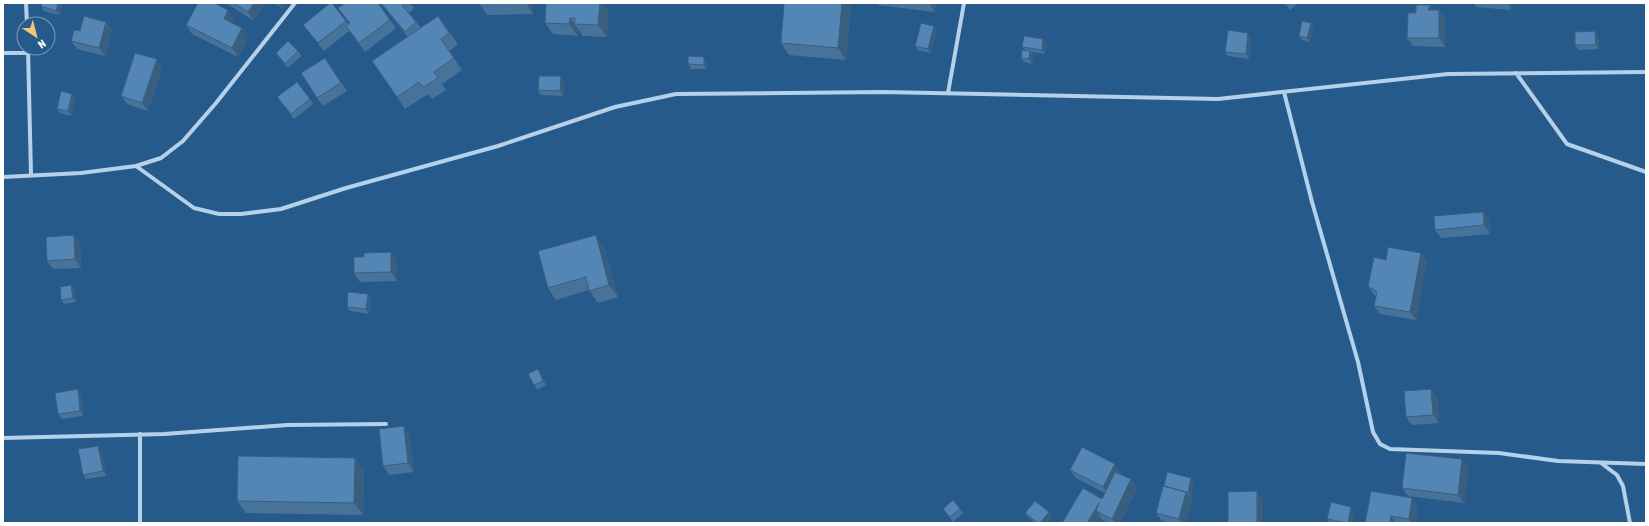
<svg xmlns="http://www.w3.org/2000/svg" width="1649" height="526" font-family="'Asap Condensed',sans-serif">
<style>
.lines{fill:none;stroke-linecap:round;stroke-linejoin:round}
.street{stroke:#b5d1ea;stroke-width:4}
.wall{fill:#47739b}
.shaded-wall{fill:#3a5e7e}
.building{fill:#5386b4;stroke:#3a5e7e}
</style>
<rect width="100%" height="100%" fill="#265a8b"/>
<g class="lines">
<path class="street" d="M26,3l1,21
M28,48l3,127
M3,53h25
M1516,73l51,71 79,28
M1284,92l28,110 46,160 15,70 7,12 10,5 109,4 59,8 88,3
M948,93l16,-90
M136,166l58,42 25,6h22l40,-5 65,-21 152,-42 117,-39 61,-13 207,-2 335,7 230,-25 198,-2
M3,177l78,-4 55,-7 25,-8 22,-17 33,-38 79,-100
M140,434v89
M3,438l161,-4 123,-9 99,-1
M1601,463l16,12 6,11 7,37"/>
</g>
<path class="wall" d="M42,3h21l-4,12 -15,-4 -3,-5z
M226,3h39l-11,18z
M275,3h11l-4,6z
M381,3h29l4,5 -5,5 12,15 17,-12 20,28 -9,7 13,19 -20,14 4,6 -14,9 -4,-5 -23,15 -33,-48 36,-24z
M479,3h54v11l-46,1z
M546,3h56l6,8 -1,26 -24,-1 -5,-7v7l-25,-2 -8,-11z
M784,3h67l-5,57 -57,-5 -8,-12z
M877,3h59l-1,9 -57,-7z
M1285,3h14l-9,7z
M1473,3h39l-1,7 -35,-3z
M1430,5l3,5h6l6,9v28l-32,-1 -6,-8 9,-25z
M338,8l52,12 6,8 -31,24 -16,-21 -25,20 -21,-26 43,-4 2,3 1,-1z
M234,19l-2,4 10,5 6,9 -10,20 -46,-23 -6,-9z
M106,22l6,8 -7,26 -28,-7 -6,-8 9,-10z
M934,26l3,4 -6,23 -13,-3 -3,-4z
M1314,27l-4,15 -8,-2 -3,-4z
M1598,35l1,14 -20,1 -4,-5z
M1251,37l-2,22 -21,-3 -3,-4z
M1043,39l4,4 -2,11 -14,-2 2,4 -1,8 -8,-2 -3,-4 4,-8 -3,-3z
M298,51l3,5 -13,12 -9,-10 -3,-5z
M325,58l22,33 -24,15 -6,-8z
M707,62v7h-16l-3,-5z
M162,68l-14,43 -21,-7 -6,-8z
M564,81l-1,15 -22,-1 -3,-5z
M72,94l3,4 -4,18 -11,-3 -3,-4z
M310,99l3,5 -19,15 -13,-17z
M1483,212l6,8 1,14 -49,4 -6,-8z
M80,243l1,25 -28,1 -6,-8z
M604,247l14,50 -20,6 -9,-13 -33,10 -8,-12z
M1421,253l6,8 -11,59 -36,-6 -6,-8 2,-10 -2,-1 -6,-9 18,-26z
M397,260v21l-37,1 -6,-9z
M71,285l3,5 2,12 -12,2 -3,-4z
M368,294l3,4 -2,16 -19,-3 -3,-4z
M538,369l3,4 5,12 -9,5 -3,-5z
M81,394l2,22 -21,3 -4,-5z
M1437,397l2,26 -27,2 -6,-8z
M409,434l5,38 -25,3 -6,-9z
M101,450l5,26 -20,3 -3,-4z
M355,458l9,12 -1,45 -117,-2 -9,-12z
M1468,468l-4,35 -56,-7 -6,-8z
M1070,470l51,2 -1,2 11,5 6,9 -17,35h-11l-7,-3 -1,-2 -39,5 40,-24 3,-6 -29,-15z
M1194,482l-3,15h-1l2,3 -6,23h-16l-8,-2 -6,-8z
M953,500l10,13 -10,9 -10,-13z
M1418,506l-3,17h-50z
M1354,511l-2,12h-22l-3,-4z
M1025,513l27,3 -5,7h-12l-7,-6z"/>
<path class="shaded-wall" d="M58,3h5l-4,12 -3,-4z
M254,3h11l-11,18 -6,-9z
M280,3h6l-4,6 -4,-5z
M526,3h7v11z
M595,3h7l6,8 -1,26 -9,-12z
M842,3h9l-5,57 -8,-12z
M929,3h7l-1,9z
M1507,3h5l-1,7z
M1430,5l6,9 -8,-4z
M228,10l6,9 -4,8 -6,-8z
M1439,10l6,9v28l-6,-9z
M570,18l8,11v7l-9,-12z
M106,22l6,8 -7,26 -6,-8z
M1311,23l3,4 -4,15 -3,-4z
M934,26l3,4 -6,23 -3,-4z
M242,28l6,9 -10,20 -6,-9z
M1595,31l3,4 1,14 -3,-4z
M1248,33l3,4 -2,22 -3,-5z
M1043,39l4,4 -2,11 -3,-4z
M1030,51l3,5 -1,8 -3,-5z
M704,57l3,5v7l-3,-4z
M157,59l5,9 -14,43 -6,-8z
M561,76l3,5 -1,15 -3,-5z
M72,94l3,4 -4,18 -3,-5z
M1483,212l6,8 1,14 -6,-9z
M74,235l6,8 1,25 -6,-9z
M596,235l8,12 14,50 -9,-12z
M391,252l6,8v21l-6,-9z
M1421,253l6,8 -11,59 -6,-8z
M71,285l3,5 2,12 -3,-4z
M368,294l3,4 -2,16 -3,-5z
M538,369l3,4 5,12 -3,-4z
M78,389l3,5 2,22 -3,-5z
M1431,389l6,8 2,26 -6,-8z
M404,426l5,8 5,38 -6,-9z
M98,446l3,4 5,26 -3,-5z
M355,458l9,12 -1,45 -9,-12z
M1462,459l6,9 -4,35 -6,-8z
M1115,464l6,8 -12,23 -6,-8z
M1191,478l3,4 -3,15 -3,-4z
M1131,479l6,9 -17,35h-5l-3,-4z
M1257,491l6,8v24h-6z
M1186,492l6,8 -6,23h-4l-3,-4z
M1412,498l6,8 -3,17h-4l-2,-4z
M1099,503l-3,8 5,7 -3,5h-11z
M1351,507l3,4 -2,12h-4z
M1049,512l3,4 -5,7h-7z
M1391,516l5,7h-6z"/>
<path class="building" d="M42,3h16l-2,8 -15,-5z
M198,3h16l14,7 -4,9 18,9 -10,20 -46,-23z
M233,3h21l-6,9z
M330,3h2l14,18 -28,22 -15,-18z
M345,3h33l12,17 -31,23 -13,-17 4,-3 -12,-15z
M381,3h23l-2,2 14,17 -11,10z
M546,3h54l-2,22 -24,-1 1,-6h-5l-1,6 -24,-1z
M784,3h58l-4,45 -57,-5z
M1416,5h14l-2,5h11v28h-32l1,-25h8z
M84,16l22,6 -7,26 -28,-7 3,-11 6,1z
M438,16l11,17 -8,6 13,19 -20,14 4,6 -14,9 -5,-5 -22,15 -25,-36z
M1302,21l9,2 -4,15 -8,-2z
M921,23l13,3 -6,23 -13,-3z
M1228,30l20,3 -2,21 -21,-2z
M1595,31l1,14h-21v-13z
M1024,36l19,3 -1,11 -20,-3z
M288,41l10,10 -13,13 -9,-11z
M1022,50l8,1 -1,8 -8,-1z
M135,53l22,6 -15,44 -21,-7z
M688,56l16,1v8l-16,-1z
M325,58l16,25 -24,15 -16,-25z
M539,76h22l-1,15 -22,-1z
M297,82l13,17 -19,15 -14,-17z
M61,91l11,3 -4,17 -11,-2z
M1483,212l1,13 -49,5 -1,-14z
M74,235l1,24 -28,2 -1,-24z
M596,235l13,50 -20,6 -3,-14 -38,11 -10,-37z
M1388,247l33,6 -11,59 -36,-6 3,-14 -9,-6 6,-29 12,3z
M391,252v20l-37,1v-16h10v-4z
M71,285l2,13 -12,2 -1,-13z
M348,292l20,2 -2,15 -19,-2z
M538,369l5,12 -9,4 -6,-11z
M78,389l2,22 -22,3 -3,-21z
M1431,389l2,26 -27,2 -2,-26z
M404,426l4,37 -25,3 -4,-37z
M98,446l5,25 -20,4 -5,-26z
M1082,447l33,17 -12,23 -33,-17z
M1406,453l56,6 -4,36 -56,-7z
M238,456l117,2 -1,45 -117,-2z
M1115,472l16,7 -19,40 -16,-8 3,-8 -12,20h-25l21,-35 19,11z
M1167,472l24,6 -3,15h-2v-1l-22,-6z
M1163,486l23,6 -7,27 -23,-6z
M1257,491v32h-29v-31z
M1371,491l41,7 -3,21 -18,-3 -1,7h-25z
M953,500l7,9 -10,8 -7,-8z
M1035,501l14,11 -9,11h-2l-13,-10z
M1331,502l20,5 -3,16 -21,-4z"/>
<rect width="1649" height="526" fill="none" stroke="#ffffff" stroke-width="8"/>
<g transform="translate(36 36) rotate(144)"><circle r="19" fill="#265a8b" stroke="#7d9cb9"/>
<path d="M0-3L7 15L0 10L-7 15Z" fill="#f3c67a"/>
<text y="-6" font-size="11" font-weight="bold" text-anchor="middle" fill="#ffffff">N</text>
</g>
</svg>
